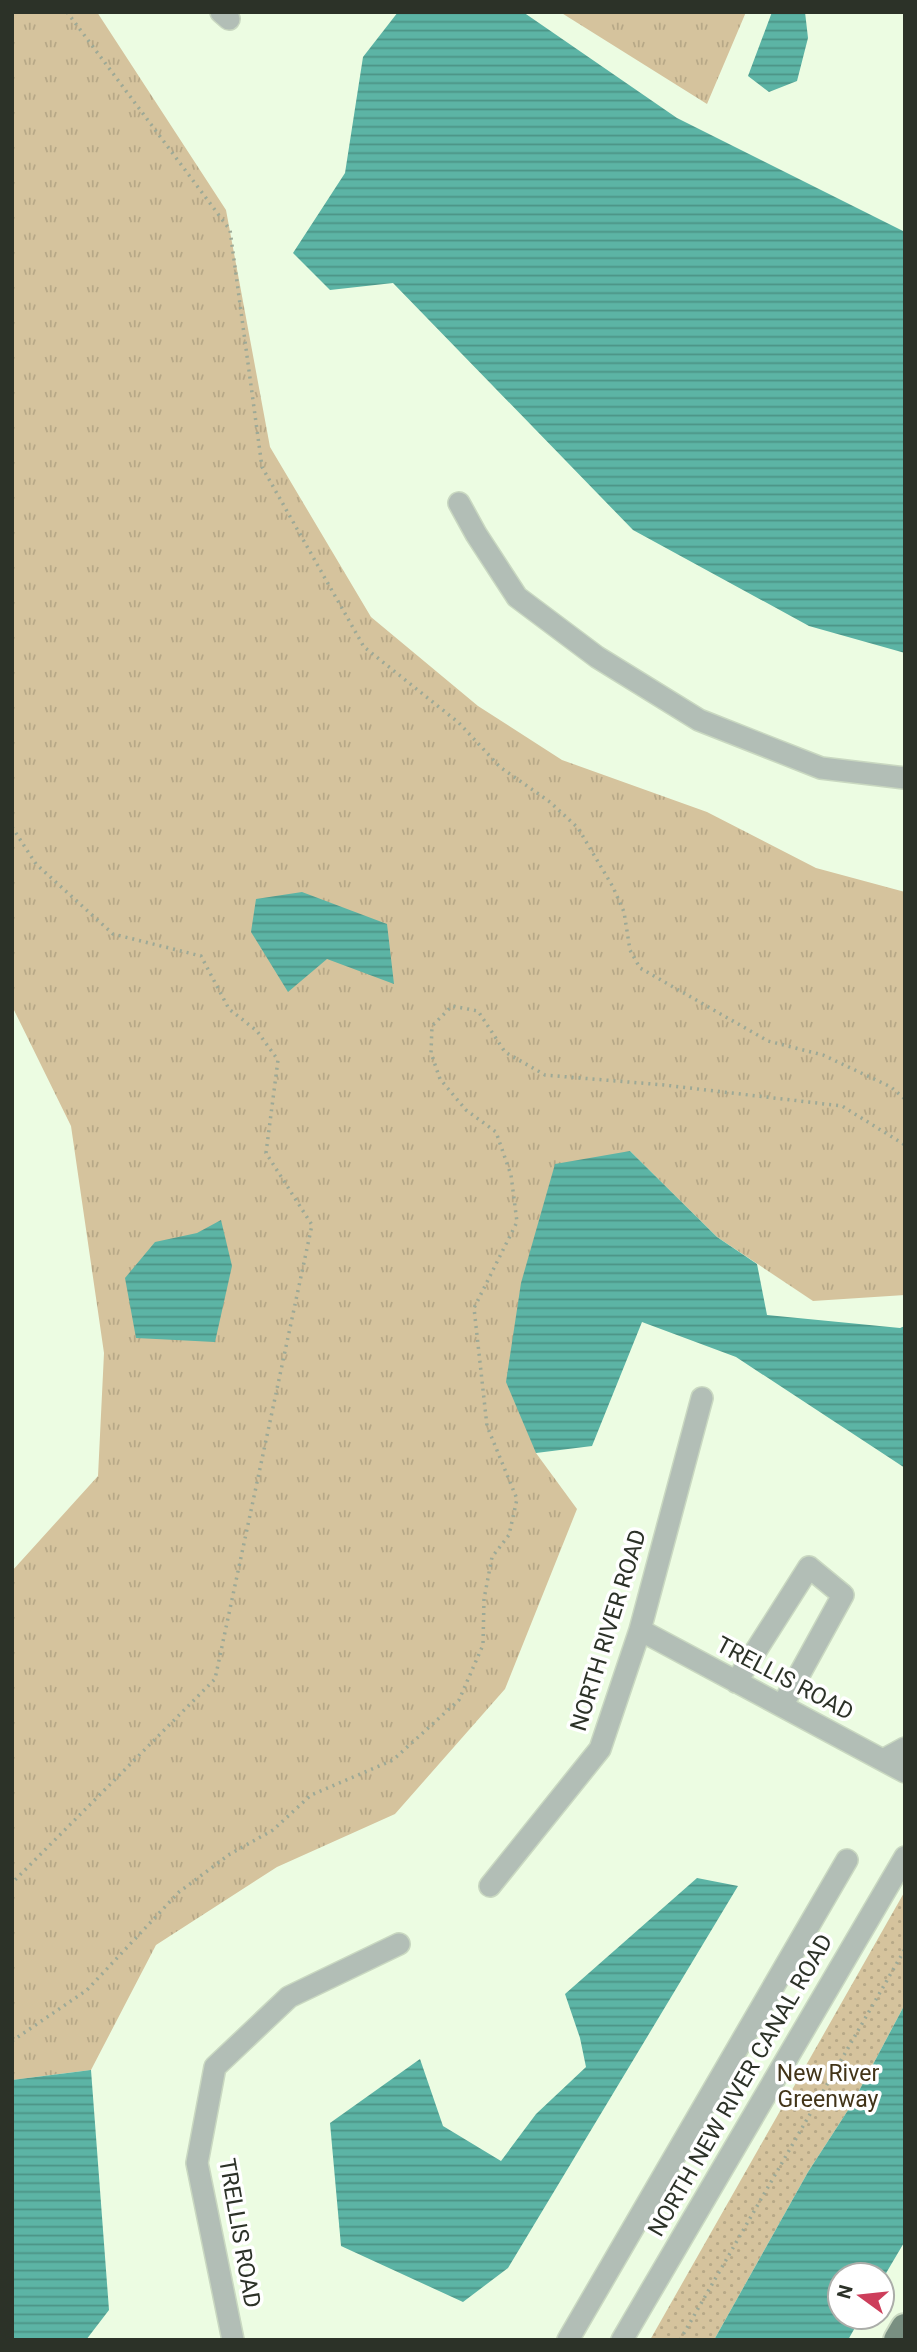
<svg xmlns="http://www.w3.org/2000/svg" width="917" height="2352" font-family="Roboto,sans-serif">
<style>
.grass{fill:url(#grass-tufts)}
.park{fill:url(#park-dots)}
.water{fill:url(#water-rules)}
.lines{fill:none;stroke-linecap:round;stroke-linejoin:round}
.minor-casing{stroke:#c9d8c1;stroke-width:24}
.major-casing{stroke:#c9d8c1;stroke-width:32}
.path{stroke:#9da996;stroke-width:3.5;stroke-dasharray:2 5;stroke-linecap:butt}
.minor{stroke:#b2beb6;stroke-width:21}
.major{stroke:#798f81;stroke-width:28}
.labels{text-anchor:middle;stroke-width:7;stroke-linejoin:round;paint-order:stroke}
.street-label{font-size:23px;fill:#2c3228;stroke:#fff}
.park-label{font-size:23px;fill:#423418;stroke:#fff}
</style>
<defs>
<pattern id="grass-tufts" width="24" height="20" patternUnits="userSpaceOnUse" patternTransform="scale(1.75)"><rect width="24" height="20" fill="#d5c39d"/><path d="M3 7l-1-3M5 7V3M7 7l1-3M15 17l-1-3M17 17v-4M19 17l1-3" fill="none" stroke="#b7a887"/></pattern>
<pattern id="park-dots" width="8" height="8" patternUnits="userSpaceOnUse" patternTransform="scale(1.75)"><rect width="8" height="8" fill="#d5c39d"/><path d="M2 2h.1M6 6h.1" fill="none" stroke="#b7a887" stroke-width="1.8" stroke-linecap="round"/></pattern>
<pattern id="water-rules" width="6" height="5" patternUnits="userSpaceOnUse" patternTransform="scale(1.75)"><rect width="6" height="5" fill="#5cb4a5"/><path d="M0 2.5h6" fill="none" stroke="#4c9386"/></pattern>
</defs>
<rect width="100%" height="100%" fill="#ecfce2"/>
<path class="grass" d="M12,12h85l129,198 44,237 101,170 107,89 84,54 145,52 109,56 89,24v403l-92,6 -96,-64 -87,-86 -94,302 41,56 -72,180 -110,125 -118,53 -121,78 -65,125 -79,10v-509l86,-95 6,-123 -33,-227 -59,-120z
M560,12h186l-39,92z"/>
<path class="park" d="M905,1891v113l-53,100 -44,68 -94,168h-64z"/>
<path class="water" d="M398,12h125l154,106 228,114v421l-96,-27 -176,-96 -240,-247 -63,7 -37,-37 52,-80 18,-116z
M772,12h33l3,26 -11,43 -28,11 -21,-16z
M302,892l85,32 7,60 -67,-25 -39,33 -37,-60 5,-33z
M630,1151l87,86 40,27 10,51 133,13 5,-2v142l-169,-111 -94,-35 -50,124 -56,7 -30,-71 15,-99 34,-119z
M221,1220l11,46 -17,76 -79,-4 -11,-60 30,-36 42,-9z
M697,1878l41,8 -230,382 -45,34 -122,-56 -11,-123 90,-64 23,67 58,35 35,-47 50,-47 -6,-29 -15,-44z
M905,2004v237l-23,39v-5h-42v42h21l-13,23h-134l94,-168 44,-68z
M91,2070l18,240 -23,30h-74v-260z"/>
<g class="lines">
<g class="minor-casing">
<path id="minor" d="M221,12l8,7
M459,503l17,31 41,63 80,60 102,63 122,48 84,10
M640,1630l265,142
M736,1682l73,-115 34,28 -61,111
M883,1760l22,-12
M490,1886l110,-137 40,-119 62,-232
M233,2340l-36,-177 18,-96 74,-70 110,-53
M568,2340l279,-480
M622,2340l283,-483"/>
</g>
<g class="major-casing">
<path id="major" d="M898,2340l7,-12"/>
</g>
<path class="path" d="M67,12l163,218 32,237 102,180 95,76 41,44 50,35 28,26 35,59 11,25 6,38 10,18 128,73 55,14 68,32 14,12
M12,827l24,37 77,70 88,22 28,53 28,22 21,29 -12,93 46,72 -97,454 -203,204
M12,2041l75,-51 92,-98 51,-38 43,-24 38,-35 82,-35 66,-60 24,-55 1,-46 8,-42 17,-22 8,-36 -30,-73 -13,-118 43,-86 -6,-47 -15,-43 -30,-22 -26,-31 -9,-26 1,-27 20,-20 26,5 27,41 40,23 119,10 178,21 63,39
M680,2340l225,-391"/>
<use href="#minor" class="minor"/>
<use href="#major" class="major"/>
</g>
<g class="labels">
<g class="street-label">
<text transform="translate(608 1630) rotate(-73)" y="8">NORTH RIVER ROAD</text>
<text transform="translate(785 1678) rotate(28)" y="8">TRELLIS ROAD</text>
<text transform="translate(740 2085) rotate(-60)" y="8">NORTH NEW RIVER CANAL ROAD</text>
<text transform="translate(240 2233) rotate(80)" y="8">TRELLIS ROAD</text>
</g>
<g class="park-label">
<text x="828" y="2081">New River<tspan x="828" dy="26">Greenway</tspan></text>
</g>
</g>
<rect width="917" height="2352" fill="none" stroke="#2c3228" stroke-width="28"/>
<g transform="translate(861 2296) rotate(285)"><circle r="33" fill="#ffffff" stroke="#abada9" stroke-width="2"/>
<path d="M0-5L12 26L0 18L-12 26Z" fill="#cd3e5b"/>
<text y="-10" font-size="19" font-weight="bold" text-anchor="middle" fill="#2c3228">N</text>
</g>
</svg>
